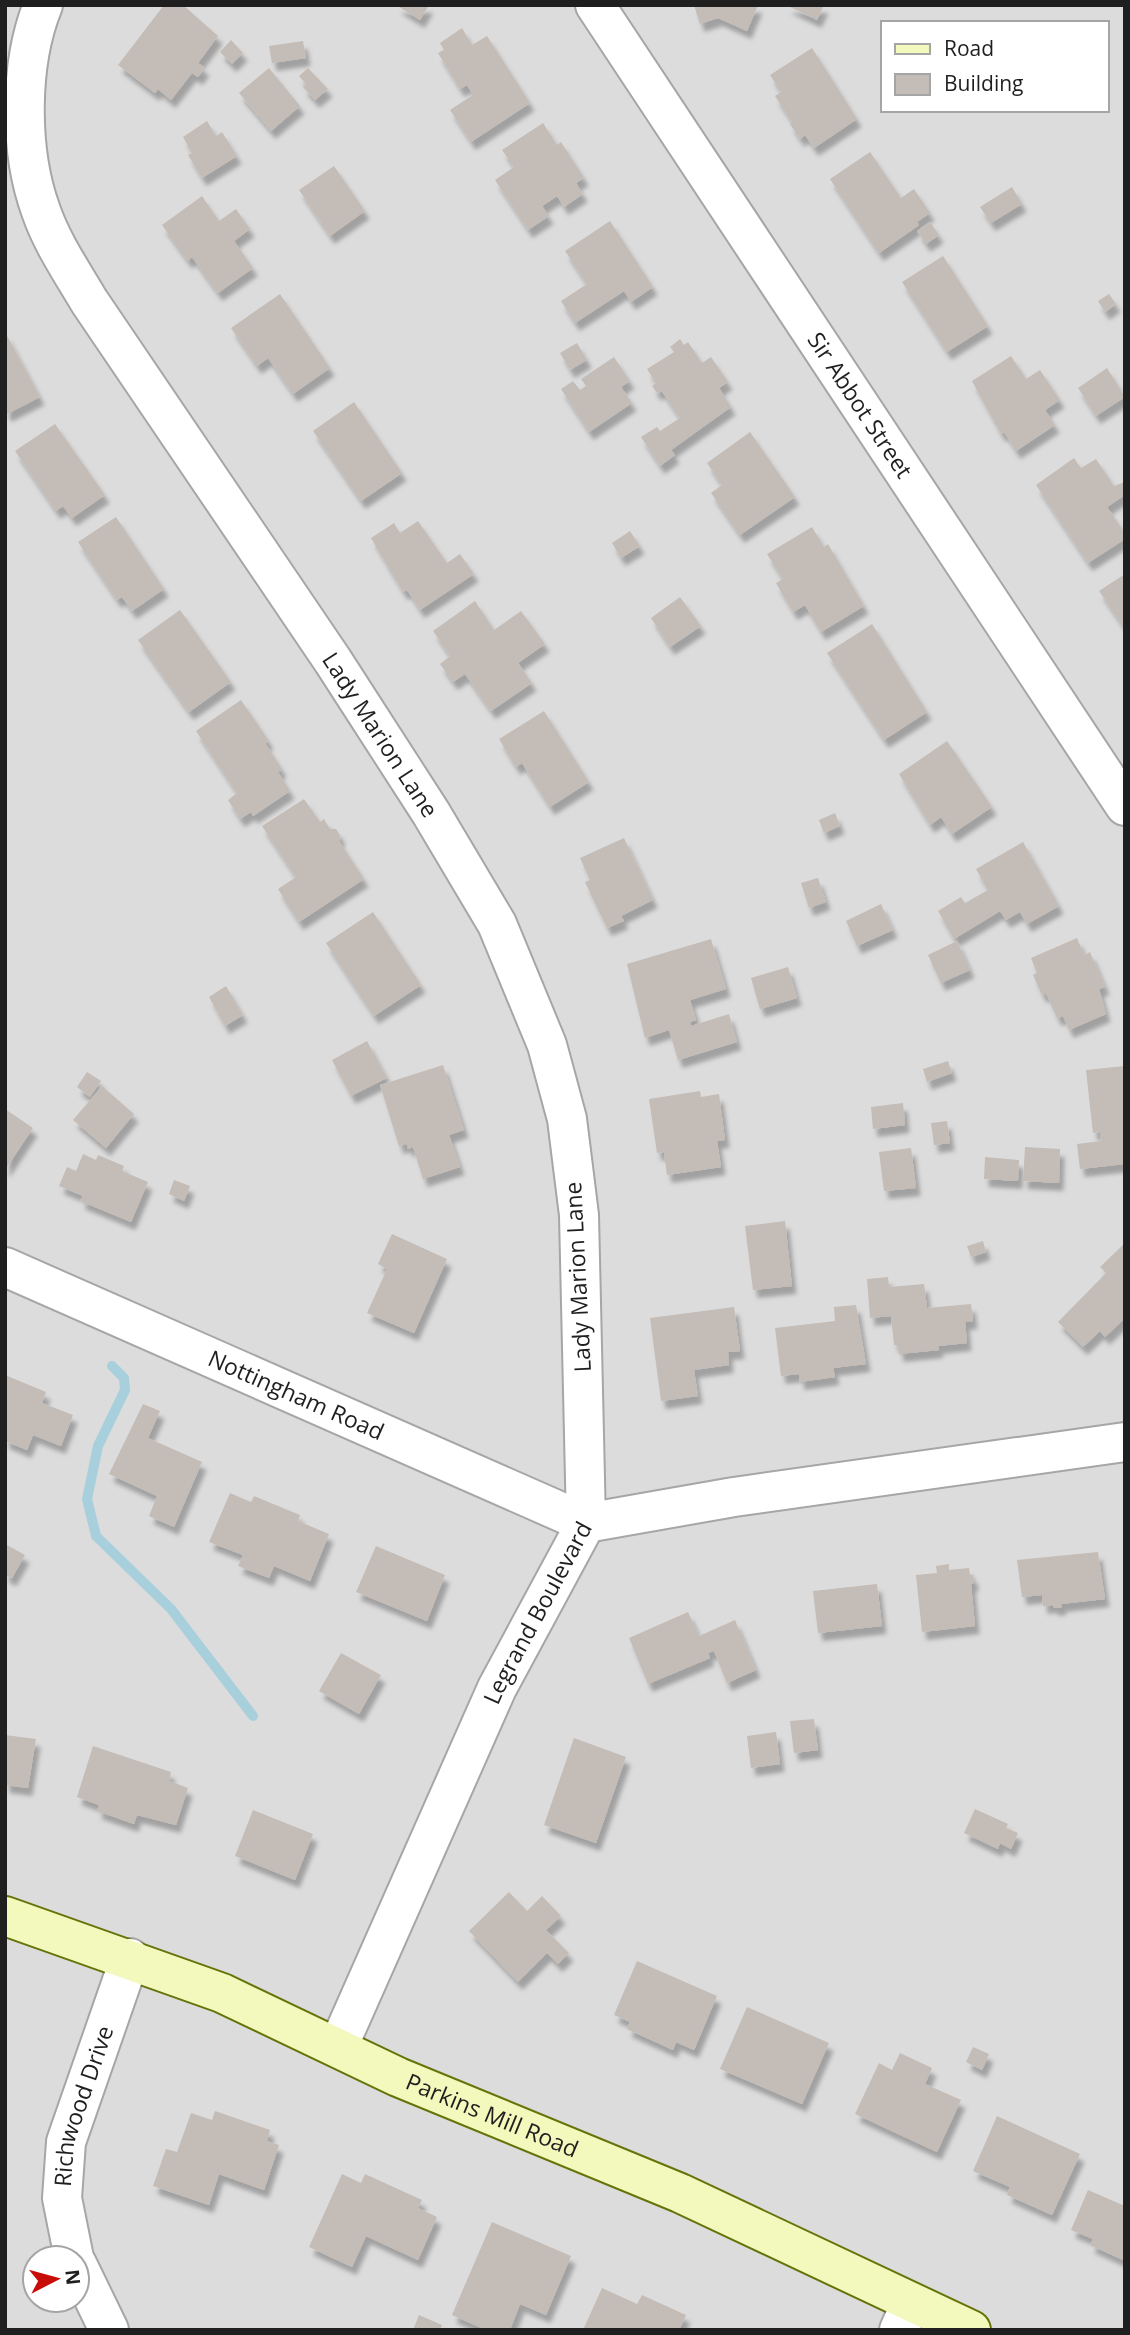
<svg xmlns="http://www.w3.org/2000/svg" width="1130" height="2335" font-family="'Open Sans',sans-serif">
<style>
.residential{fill:#dddcdc;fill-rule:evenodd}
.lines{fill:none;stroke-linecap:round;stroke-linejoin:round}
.stream{stroke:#a8cfdc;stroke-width:10}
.building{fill:#c4bcb6;filter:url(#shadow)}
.street-casing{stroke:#a6a6a6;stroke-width:42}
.secondary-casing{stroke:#657409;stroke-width:42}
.street{stroke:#fff;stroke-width:38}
.secondary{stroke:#f3f8bc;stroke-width:38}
.labels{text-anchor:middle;stroke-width:5;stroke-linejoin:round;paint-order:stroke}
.street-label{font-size:23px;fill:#1f1f1f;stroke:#fff}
</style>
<defs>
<filter id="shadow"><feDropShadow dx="4.5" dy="8" stdDeviation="2" flood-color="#0004"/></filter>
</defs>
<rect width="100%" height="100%" fill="#f0ede6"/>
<path class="residential" d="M5,5h1120v2325h-1120zM883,23h224v87h-224zM35,2258h42v42h-42z"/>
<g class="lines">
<path class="stream" d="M112,1366l12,12 1,12 -27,56 -11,53 9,37 75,73 82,107"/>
</g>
<path class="building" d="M164,5h19l35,31 -20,27 7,5 -7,9 -6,-4 -21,27 -13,-11 -3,4 -37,-28z
M396,5h33l-9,15z
M694,5h64l-11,26 -29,-13 -18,6z
M786,5h38l-7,15z
M462,28l10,17 15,-9 43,67 -59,39 -21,-32 23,-15 -6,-10 -7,4 -22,-36 6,-3 -4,-7z
M231,40l12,13 -11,11 -12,-12z
M303,41l3,17 -34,5 -3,-17z
M812,48l45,71 -43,29 -9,-13 -5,4 -10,-15 2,-2 -17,-26 6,-4 -11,-17z
M269,68l31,38 -29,25 -32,-38z
M308,68l20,21 -13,11 -12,-13 3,-3 -7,-8z
M207,121l9,15 6,-4 15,24 -35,22 -14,-23 4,-2 -9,-16z
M543,123l14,22 4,-3 23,36 -8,5 7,11 -19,13 -7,-11 -15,10 7,10 -21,14 -33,-50 19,-13 -12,-17z
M870,152l31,46 13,-9 16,24 -13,9 2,3 -40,28 -49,-74z
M334,166l31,45 -35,25 -31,-46z
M1012,187l10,17 -31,19 -11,-16z
M202,196l17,25 17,-12 14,20 -16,12 19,27 -35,25 -26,-36 -4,4 -26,-36z
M610,221l43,66 -22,15 -7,-11 -49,32 -14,-22 26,-17 -22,-33z
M930,222l9,13 -13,9 -9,-13z
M943,256l45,70 -41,26 -45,-70z
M280,294l50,74 -37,26 -25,-36 -11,8 -26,-38z
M1109,294l7,10 -11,8 -7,-11z
M5,332l35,65 -33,17 -2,-4z
M680,339l4,6 4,-3 14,21 9,-6 17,25 -9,6 12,19 -60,43 4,5 -15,11 -19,-29 16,-10 3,4 20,-13 -19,-28 -4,3 -5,-7 4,-3 -9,-14 27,-17 -4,-5z
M577,343l10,17 -17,10 -10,-17z
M1011,356l15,23 14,-9 20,30 -15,10 10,15 -39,26 -12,-19 -3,2 -29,-53z
M614,357l16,24 -9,6 11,16 -43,29 -28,-43 12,-8 7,9 6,-4 -5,-7z
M1107,368l18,29 -29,19 -18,-28z
M354,402l48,71 -41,28 -48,-70z
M55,424l50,71 -33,23 -9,-12 -7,5 -41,-60z
M750,432l45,65 -55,38 -29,-42 11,-8 -15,-22z
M1074,458l7,10 15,-9 18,27 11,-4v13l-18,12 18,26v6l-37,24 -52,-78z
M116,517l48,72 -32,22 -10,-14 -5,3 -39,-58z
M418,521l29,42 13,-9 14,20 -54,36 -13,-20 -4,2 -32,-54 23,-15 6,10z
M812,527l12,20 4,-3 36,62 -43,26 -16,-27 -12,7 -17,-29 7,-4 -16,-25z
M630,531l10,15 -19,12 -9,-15z
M1125,574v55l-26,-38z
M680,597l21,29 -31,21 -19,-29z
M475,601l19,29 27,-19 24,33 -27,19 14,20 -41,28 -26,-37 -12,8 -13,-18 10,-8 -17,-25z
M180,610l51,72 -42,30 -51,-72z
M872,624l55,88 -43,28 -57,-87z
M241,700l28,41 -4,2 17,26 -4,3 12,19 -37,25 -2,-4 -11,7 -12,-19 9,-7 -41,-62z
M544,711l45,71 -39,25 -28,-44 -6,4 -17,-28z
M947,741l45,66 -40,27 -11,-17 -11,8 -31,-51z
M304,799l16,23 4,-3 6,10h6l4,6 -1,6 25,38 -65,43 -21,-33 18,-12 -34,-51z
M835,813l5,13 -16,7 -5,-13z
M624,838l29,62 -32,16 3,5 -17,7 -22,-46 5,-2 -10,-22z
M1023,842l36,64 -32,18 -7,-12 -14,8 -6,-9 -46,28 -16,-28 23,-14 4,6 23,-13 -12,-21z
M818,878l8,24 -17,6 -8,-25z
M881,904l12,26 -36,16 -11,-25z
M373,912l48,73 -47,31 -48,-73z
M1077,938l7,17 6,-3 15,35 -6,2 7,25 -37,16 -6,-14 -6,2 -11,-25 -4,2 -9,-20 4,-2 -6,-15z
M711,939l15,50 -36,11 6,20 -6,2 1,4 38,-12 8,28 -59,18 -9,-30 -24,8 -18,-74z
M957,941l13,29 -29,13 -13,-28z
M788,967l9,31 -37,11 -9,-31z
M226,986l17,29 -18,11 -16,-29z
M367,1041l20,37 -36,18 -19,-36z
M948,1061l4,12 -25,9 -4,-13z
M443,1065l21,65 -15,5 11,32 -37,12 -10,-32 -5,2 -1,-5 -8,2 -19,-61z
M1125,1066v98l-45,5 -3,-25 24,-3 -1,-9 -7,1 -7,-63z
M87,1072l14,9 -11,16 -13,-10z
M102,1086l32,28 -28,34 -33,-28z
M700,1091l1,6 18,-3 6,46 -8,1 4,26 -54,8 -3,-23 -7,1 -8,-54z
M903,1103l2,22 -32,4 -2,-22z
M5,1109l28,19 -28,42z
M947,1121l3,22 -16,2 -3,-22z
M1025,1147l35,2 -1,34 -36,-2z
M911,1148l5,40 -32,3 -5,-39z
M83,1154l13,6 2,-5 26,11 -2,5 26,11 -17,40 -51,-21 3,-5 -24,-10 8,-19 9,4z
M985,1157l34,3 -1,21 -34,-2z
M174,1180l16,6 -6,15 -15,-7z
M785,1221l7,65 -39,4 -8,-64z
M392,1234l55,25 -33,74 -47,-20 20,-44 -9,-5z
M983,1241l3,11 -15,5 -4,-11z
M1125,1243v75l-20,19 -5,-6 -17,16 -25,-25 48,-49 -6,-6z
M888,1277l1,10 35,-3 3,24 44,-4 2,17 -8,1 2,21 -29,3 1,4 -40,4 -1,-9h-4l-3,-29 -21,2 -3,-39z
M856,1305l10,59 -33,4 2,9 -35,5 -1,-8 -18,2 -6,-48 60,-7 -1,-14z
M734,1307l6,44 -12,1 1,13 -35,5 4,26 -37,5 -11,-83z
M5,1375l41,17 -4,11 31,12 -12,31 -28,-11 -6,15 -22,-9z
M143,1404l17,7 -12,27 54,24 -28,65 -25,-11 8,-20 -48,-22z
M230,1493l21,9 3,-6 46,19 -2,6 31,13 -19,47 -36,-15 -5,12 -31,-12 5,-11 -34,-13z
M5,1544l20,11 -13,23 -7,-3z
M376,1546l69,29 -18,46 -71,-29z
M1098,1552l7,47 -44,5 1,3 -8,1 -1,-3 -10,1 -1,-11 -20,2 -5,-37z
M949,1564v6l20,-2 1,7h3l1,8 -3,1 4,42 -53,6 -6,-57 21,-2 -1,-7z
M877,1584l5,42 -64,7 -5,-42z
M688,1612l11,24 36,-16 21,50 -29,13 -13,-32 -6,2 2,5 -62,26 -19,-46z
M341,1653l40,22 -22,39 -40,-23z
M814,1719l4,31 -24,3 -4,-32z
M776,1732l4,32 -29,4 -4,-32z
M5,1735l31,4 -8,49 -23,-3z
M574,1738l52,19 -30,86 -52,-18z
M93,1746l78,26 -2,9 19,7 -12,37 -39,-10 -3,9 -37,-13 2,-6 -22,-8z
M975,1809l33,15 -2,4 12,5 -7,16 -11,-6 -2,6 -34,-16z
M253,1810l60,24 -18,46 -60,-24z
M509,1892l18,19 15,-15 19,20 -15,14 23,23 -11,11 -11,-11 -29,29 -49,-51z
M637,1961l80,35 -23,54 -18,-8 -3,8 -46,-21 3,-7 -16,-7z
M747,2007l82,36 -27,61 -82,-35z
M973,2047l16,7 -7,16 -16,-8z
M900,2053l32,15 -7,16 36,16 -24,52 -82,-38 24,-51 13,7z
M215,2111l55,19 -3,11 12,4 -15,45 -45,-16 -10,31 -56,-19 13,-37 11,3 14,-39 21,7z
M997,2116l83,38 -28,61 -45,-20 3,-8 -37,-16z
M342,2174l19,9 4,-9 57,26 -4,8 19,9 -19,43 -52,-24 -14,31 -43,-20z
M1088,2190l37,16 -2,54 -33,-15 3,-6 -22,-9z
M492,2222l79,34 -25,59 -26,-11 -10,26h-24l-34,-15z
M602,2288l35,16 5,-9 44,20 -7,15h-96z
M419,2315l23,10 -2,5h-27z"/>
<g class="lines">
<g class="street-casing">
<g id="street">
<path id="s1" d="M595,5l530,801"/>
<path id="s2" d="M5,1267l581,256 -7,-308 -12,-96 -20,-74 -50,-121 -66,-111 -98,-152 -244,-360c-17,-29 -37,-58 -48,-90 -22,-60 -22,-147 2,-206"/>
<path id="s3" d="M338,2047l159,-359 89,-165 148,-26 391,-55"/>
<path id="s4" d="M74,2258l-12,-60 4,-56 64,-184"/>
<path d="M77,2264l32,66"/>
<path d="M899,2330l12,-27"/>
</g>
</g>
<g class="secondary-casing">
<g id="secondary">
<path id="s5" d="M5,1916l217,77 176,84 282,116 291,137"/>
</g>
</g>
<use href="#street" class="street"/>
<use href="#secondary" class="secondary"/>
</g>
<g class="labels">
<g class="street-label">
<text dy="8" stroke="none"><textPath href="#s1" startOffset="480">Sir Abbot Street</textPath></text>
<text transform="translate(380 735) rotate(57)" y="8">Lady Marion Lane</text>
<text transform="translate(578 1277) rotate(-93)" y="8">Lady Marion Lane</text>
<text dy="8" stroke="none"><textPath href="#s2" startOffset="318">Nottingham Road</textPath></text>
<text dy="8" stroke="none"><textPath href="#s3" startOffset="478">Legrand Boulevard</textPath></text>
<text dy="8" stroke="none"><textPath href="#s4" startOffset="156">Richwood Drive</textPath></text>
<text dy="8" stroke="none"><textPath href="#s5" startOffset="527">Parkins Mill Road</textPath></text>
</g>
</g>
<rect width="1130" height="2335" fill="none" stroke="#1f1f1f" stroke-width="14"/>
<rect x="881" y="21" width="228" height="91" fill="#ffffff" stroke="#a5a5a5" stroke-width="2"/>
<rect x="895" y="44" width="35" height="10" fill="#f3f8bc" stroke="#a5a5a5" stroke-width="2"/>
<text x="944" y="56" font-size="21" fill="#1f1f1f">Road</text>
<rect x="895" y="74" width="35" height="21" fill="#c4bcb6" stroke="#a5a5a5" stroke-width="2"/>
<text x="944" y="91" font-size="21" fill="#1f1f1f">Building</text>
<g transform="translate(56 2279) rotate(84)"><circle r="33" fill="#ffffff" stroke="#a5a5a5" stroke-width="2"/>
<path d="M0-5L12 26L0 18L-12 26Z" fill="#c80c07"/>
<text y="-10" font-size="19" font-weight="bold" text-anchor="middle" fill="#1f1f1f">N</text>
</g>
</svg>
